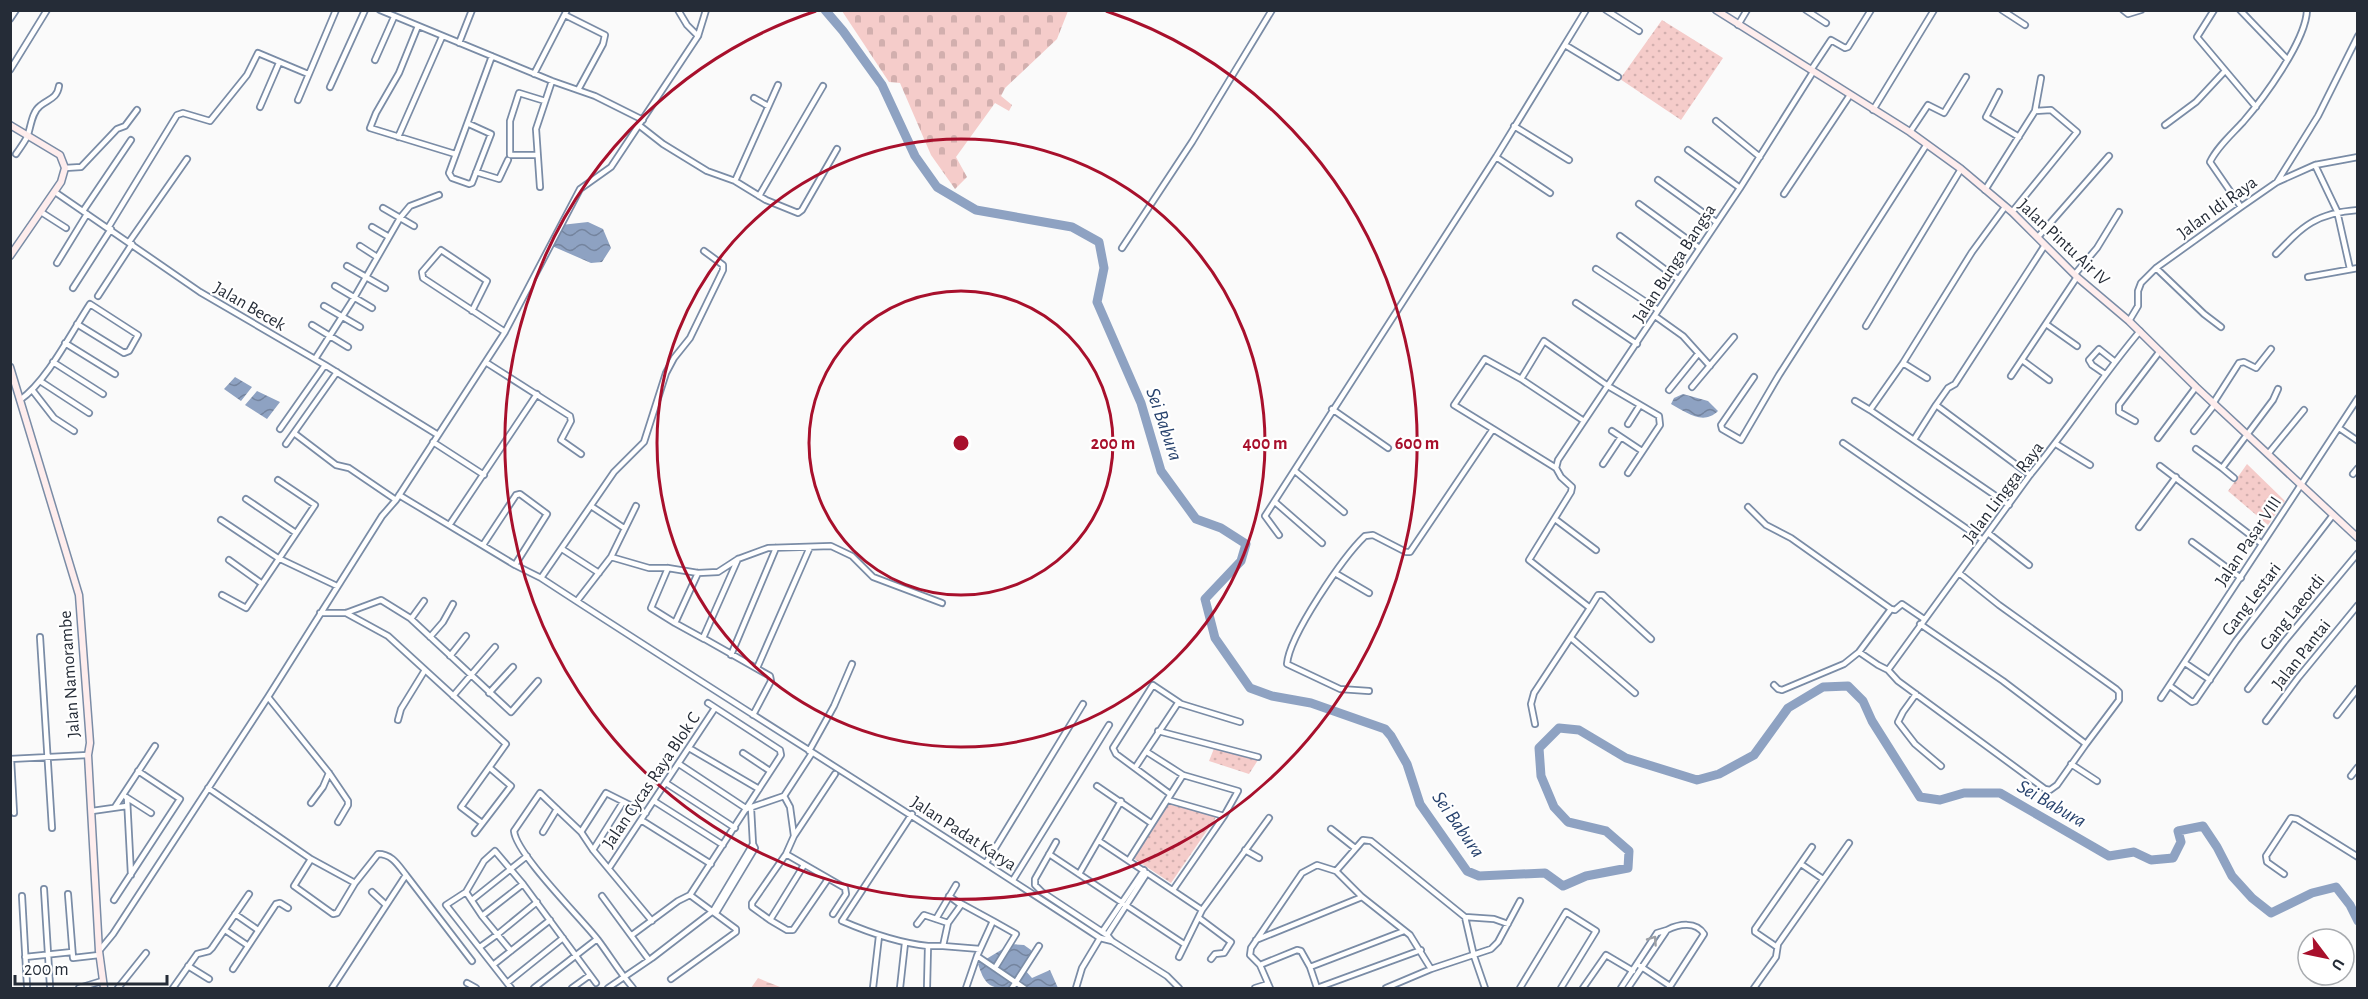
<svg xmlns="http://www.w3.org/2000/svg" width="2368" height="999" font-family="'Alegreya Sans',sans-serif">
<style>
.grass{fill:url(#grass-dots)}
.wetland{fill:url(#wetland-marsh)}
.cemetery{fill:url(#cemetery-stones)}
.water{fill:url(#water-waves)}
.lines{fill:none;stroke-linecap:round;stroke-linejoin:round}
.river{stroke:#8ea2c2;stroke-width:9}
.minor-casing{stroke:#7a8ca6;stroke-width:8}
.secondary-casing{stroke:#7a8ca6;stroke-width:9}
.minor{stroke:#fff;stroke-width:4.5}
.secondary{stroke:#feeded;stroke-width:6}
.oneway{stroke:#9da0a5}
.ring{fill:none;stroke:#a8102c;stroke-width:3}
.labels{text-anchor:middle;stroke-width:4.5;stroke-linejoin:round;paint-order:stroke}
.street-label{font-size:18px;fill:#252c37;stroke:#fff}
.water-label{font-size:20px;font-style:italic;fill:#27426d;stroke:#fff}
.centre{fill:#a8102c;stroke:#fff;stroke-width:3}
.ring-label{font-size:18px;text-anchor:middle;font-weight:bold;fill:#a8102c;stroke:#fff;stroke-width:4.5;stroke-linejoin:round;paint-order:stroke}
</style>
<defs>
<pattern id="grass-dots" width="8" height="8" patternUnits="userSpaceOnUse" patternTransform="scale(1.5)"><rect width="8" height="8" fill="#f5ccca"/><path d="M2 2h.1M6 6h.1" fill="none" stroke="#d2afae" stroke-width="1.8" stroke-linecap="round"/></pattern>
<pattern id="wetland-marsh" width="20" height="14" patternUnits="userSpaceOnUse" patternTransform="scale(1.5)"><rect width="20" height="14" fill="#f5ccca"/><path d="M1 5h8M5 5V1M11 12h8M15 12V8" fill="none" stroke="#d2afae"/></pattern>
<pattern id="cemetery-stones" width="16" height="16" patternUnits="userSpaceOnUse" patternTransform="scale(1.5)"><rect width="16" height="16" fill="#f5ccca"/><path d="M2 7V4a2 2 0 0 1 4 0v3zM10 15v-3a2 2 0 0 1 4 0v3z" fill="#d2afae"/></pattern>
<pattern id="water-waves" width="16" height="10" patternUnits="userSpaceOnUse" patternTransform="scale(1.5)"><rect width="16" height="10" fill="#8ea2c2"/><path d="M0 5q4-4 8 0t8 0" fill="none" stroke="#74849e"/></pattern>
</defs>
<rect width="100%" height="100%" fill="#fafafa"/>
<path class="grass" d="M1662,20l61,38 -42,62 -61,-41z
M2247,464l38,37 -17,24 -40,-34z
M1215,746l43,14 -9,14 -40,-13z
M1167,804l50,12 -46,67 -38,-25z"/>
<path class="wetland" d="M758,978l22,9 -1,1h-28z"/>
<path class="cemetery" d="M842,11h226l-11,28 -52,49 -4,8 11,9 -3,6 -14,-8 -39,54 11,20 -12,12 -24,-34 -31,-72 -11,-1z"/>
<path class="water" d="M588,222l15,7 8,19 -9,14 -11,1 -39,-17 9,-21z
M235,377l17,10 -11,14 -17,-12z
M257,391l23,11 -13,17 -22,-14z
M1683,394l25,7 10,10c-15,15 -32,1 -47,-7l3,-6z
M1011,944l13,1 7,5 2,9 -8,11 7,8 18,-8 8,18c-17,0 -54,5 -68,-3 -7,-5 -9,-13 -12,-21z"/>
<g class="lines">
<path class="river" d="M825,10l18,21 39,54 33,71 22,31 39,23 96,17 27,15 5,26 -7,34 44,101 20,68 35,48 25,9 25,16 -5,17 -36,38 10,39 35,50 22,8 39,7 74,26 6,7 16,28 13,40 47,67 12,5 66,-3 18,13 23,-10 42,-8 1,-17 -23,-20 -38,-9 -14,-15 -13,-31 -2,-28 20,-20 20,2 47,28 71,22 22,-6 35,-19 34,-47 35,-21 25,-1 15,15 9,20 48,76 20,3 24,-7h36l109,63 25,-4 17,8 22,-2 8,-16 -3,-11 25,-5 14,21 15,29 20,22 19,15 41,-20 24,-6 14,18 8,16"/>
<g class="minor-casing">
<path id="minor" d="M380,10l172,71 43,15 48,24
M678,10l9,15 11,11
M1606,10l33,21
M1806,10l20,13
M2002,10l23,15
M2123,10l5,4 13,-4
M2214,10l-17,27 59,70
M2240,10l47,49
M565,15l40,20 -2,9 -25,46
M10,19l6,-9
M1738,25l9,-15
M418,26l-19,47 -23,40 -6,15 85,26
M459,43l13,-33
M1565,45l53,32
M375,60l19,-43
M10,70l37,-60
M1811,70l20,-30 14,8 3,-1 23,-37
M534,74l33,-64
M330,87l35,-77
M1999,92l-13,25 33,20
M754,98l14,8
M298,100l38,-90
M260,107l19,-44
M1873,110l61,-100
M1716,121l44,36
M469,124l22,10 -19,49 -3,1 -17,-6 -3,-5 43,-117
M2165,125l31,-23 28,-30
M640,126l23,18 44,27 28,10 31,19 32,13 4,-3 35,-61
M1514,126l55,34
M1910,132l18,-27 16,8 22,-36
M398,137l44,-100
M1688,150l52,38
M16,154c4,-6 8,-11 11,-17 4,-9 4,-24 13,-31 8,-7 17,-7 19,-20
M536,155h-26v-34l9,-28 26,8
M1496,157l54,36
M2315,165l22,46 13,58
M65,168l16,-1 36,-38 8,-3 12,-16
M476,172l23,7 9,-19
M1658,180l58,42
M735,181l43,-96
M2277,182l41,-66 40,-80
M540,187l-4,-58 16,-48
M1985,190l50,-79 6,-33
M55,192l145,100 125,73 113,70
M1784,194l66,-99
M759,196l64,-110
M1639,204l59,43
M2005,207l-33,45 -69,111 -33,47 139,95
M2241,207l-31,-45c7,-15 22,-28 33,-40 20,-23 63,-81 64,-112
M383,208l31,18
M83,211l48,-71
M41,212l25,16
M2012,212l65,-80 -26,-22 -16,1
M372,227l17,10
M108,228l69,-113 6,-2 27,8 37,-46 11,-22 50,21
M1620,236l58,43
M2038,237l71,-81
M129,242l58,-83
M360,246l17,11
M1122,248l70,-106 80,-132
M2276,254c27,-28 40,-41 82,-44
M57,263l30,-49
M347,266l38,22
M2156,268l48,46 17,13
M1596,269l62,41
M2075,274l22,-26 22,-36
M2308,277l50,-9
M335,286l37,22
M73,288l38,-59
M98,296l34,-52
M1576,303l61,41
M324,306l36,21
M472,311l15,-30 -46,-31 -19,22 1,6 82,54
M1655,316l28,20 27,30
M2129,321l9,-15v-15l3,-8 15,-15 85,-61 36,-25 38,-17 43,-8
M2046,324l31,22
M312,325l36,22
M1866,326l95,-157
M65,343l50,31
M315,359l39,-61 46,-80 10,-12 29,-11
M2022,360l27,20
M53,362l50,32
M487,363l83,53 1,5 -10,19 20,14
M1903,363l24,15
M2105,374l-13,-9 -3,-5 10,-11 15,12
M2011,376l66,-99
M1754,377l-33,48 1,4 19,11 38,-65 148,-231
M1521,379l23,-38 64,45 51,30 1,9 -32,48
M40,381l49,32
M1692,387l42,-50
M1669,390l29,-36
M33,391l21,27 20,13
M20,400c27,-19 51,-67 70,-96l48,31 -9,16 -5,2 -47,-29
M1855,401l15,9
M2214,402l25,-39 5,-1 12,6 15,-19
M1332,409l56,39
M2135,421l-16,-9v-7l41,-54
M1628,424l12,-19
M2339,428l19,13
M280,429l45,-64
M1493,429l-39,-24 31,-46 36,20 63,42
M1612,431l30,20
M2194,431l21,-27
M294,433l42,32 13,3 47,32
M1915,438l21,-33
M2158,438l38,-51
M433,442l51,33
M1843,443l140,97
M286,444l51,-72
M2056,444l34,21
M2196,449l26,19 51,-68 5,-11
M2268,454l36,-44
M1603,464l18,-27
M2160,466l102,78
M1556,468l2,-8 182,-272 73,-116
M2222,468l12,10
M1295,471l49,41
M2353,474l5,-6
M2030,475l-94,-70 12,-17 7,-4 90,-139
M399,495l116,70 26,13c185,121 374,238 559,360l12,3
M246,499l50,34
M1275,502l47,41
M591,506l33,22
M1748,507l18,18 25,13 100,71
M1555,519l41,31
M221,520l57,38 59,28
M450,524l87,-130
M2139,527l37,-50
M1988,533l41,32
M1279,535l-14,-19 231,-359 90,-147
M2192,542l49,36
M483,545l33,-50 4,-1 27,20 -32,51
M562,549l37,24
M611,557l25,-51
M738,559l-35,79 67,38 1,5 -18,34
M229,560l32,23
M668,568l-17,40 24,15
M698,573l-23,50 29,16
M1335,573l34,20
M541,578l73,-106 30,-30 22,-69 8,-15 16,-20 33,-68v-5l-19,-14
M222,595l24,13 69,-103 -37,-25
M577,601l34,-44 38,11h19l30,5 20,-1 20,-13 30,-11 63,-2 21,10 21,21 69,26
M1590,608l8,-13h5l48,44
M1891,609l4,1 7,-6 22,15
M320,613h26l35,-13 29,18 101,94 27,-31
M346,613l42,23 118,108 -45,63 21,16
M411,619l13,-18
M1920,624l83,57 83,63 33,-44v-8l-3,-3 -117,-84 -40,-32
M40,637l12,191
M430,637l13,-15 10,-18
M1571,638l64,55
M1859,652l19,13 10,5 10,11 147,108 5,1 7,-5 29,-41
M731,655l45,-107
M450,656l16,-20
M2185,663l25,17
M757,668l53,-121
M1888,670l142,-195c39,-47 71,-98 110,-144
M1774,685l4,4 4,1 62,-26 15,-12 32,-43
M2170,686l22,16 3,-1 41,-60 97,-126
M2248,689l36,-47 74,-89
M1369,691l-29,-2 -53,-25c2,-28 56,-107 78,-128l8,-1 33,17h4l83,-123 63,39 5,9 11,10 -1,5 -42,68 61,48 -56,85 -3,11 4,20
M489,693l24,-26
M1916,694l-13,18 -5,10 17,22 26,22
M453,696l42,-49
M268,697l61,76 19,28v4l-10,17
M2161,698l197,-300
M2337,715l21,-27
M398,720l3,-11 24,-39
M2266,721l32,-43 60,-73
M1158,731l100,26
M689,748l70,41
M809,751l25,-45 18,-42
M1147,752l36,23 55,16 -14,25 -51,74
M743,753l27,18
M10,759l78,-4
M11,759l3,54
M679,764l68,45
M2071,764l26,17
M1135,768l43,-65 62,19
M2351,776l7,-9
M666,783l69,45
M1097,786l54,37
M208,788l103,71 44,24
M1170,794l-54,-40 -3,-6 40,-63 27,18
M784,796l6,11 4,29 -8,18 -34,49v4l18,13 34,-55
M126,797l25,16
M127,798l4,77
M1168,800l56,16
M654,801l69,44
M311,803l12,-16 6,-14
M115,807l40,-61
M749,808l35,-12 28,-43
M92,811l35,-5
M912,814l-70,107c28,12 56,22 86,25l-1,42
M641,820l70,44
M1331,829l24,19
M543,832l14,-23
M581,832l25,-39 40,20
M475,833l36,-47 -21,-18
M794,836l41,-62
M1099,841l103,69
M1056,842l-21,37v6l7,7 65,43 5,6 55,35 12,12
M593,850l30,-48
M1245,850l14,8
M786,854l59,34 1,6 -13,20
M1049,854l135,90
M311,859l-17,27 39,28 4,-1 18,-30 23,-29c14,0 20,11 28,21l-74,113
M1129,860l54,-85
M986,863l97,-159
M1801,864l22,15
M609,868l106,-160
M1336,871l27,-31 8,1 94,76 9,39 11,32
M1079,874l42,-73
M2284,874l-17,-12 -1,-6 25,-38 6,1 61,38
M406,875l66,86
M1013,880l96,-155
M44,889l6,97
M372,892l14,13
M466,892l16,24 29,35
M68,894l5,64 26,-3
M22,896l5,90
M602,896l47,64
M114,900l66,-101 -42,-28
M472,900l55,-44
M960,903l33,18 -16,35 -11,32
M716,913l39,-65 -2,-4 -2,-36
M235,914l23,16
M482,916l41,-32
M1465,917l29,2 14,5
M1199,918l32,24 -7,11 -9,1 -4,5
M936,919l20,-34
M770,920l17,10h6l35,-51
M993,921l23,13 -21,34
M917,924l7,-9 24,8
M225,930l22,15
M1667,930c12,-6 29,-9 37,4l-35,54
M1102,932l42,-62
M632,935l46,-34 12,-6 91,-140 -1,-5 -72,-47
M1107,935l40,-62
M1256,940l106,-43
M928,946h15l5,-23 13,-18 -12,-9
M943,946l37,3
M480,947l18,-13 39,-32
M1777,947l-22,-15v-3l57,-82
M99,951l14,-17 155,-237 114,-181 14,-16 109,-168 75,-143 31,-22 87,-131 8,-26
M977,956l47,32
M25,957l47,-5
M1179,957l23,-47 67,-92
M493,965l57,-45
M1260,965l37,-15 4,1 9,16 7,21
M188,966l21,13
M1640,966l30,20
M1310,967l94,-36
M233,969l43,-65 4,-1 8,5
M671,979l65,-47v-3l-46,-34
M467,983l9,5
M507,983l56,-45
M79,988l23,-7
M118,988l28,-35
M173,988l24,-34 12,-3 3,-3 37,-54
M511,988l-65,-83 20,-13 18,-31 11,-10 28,33 73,99
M534,988l63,-49
M572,988l18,-13
M608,988l44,-30 61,-47 40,-67
M633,988c-13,-15 -23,-32 -35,-48 -17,-22 -82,-86 -84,-109l26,-38 41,39 12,18 59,71
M873,988l6,-52
M900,988l5,-45
M1012,988l27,-42
M1076,988l6,-20 18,-30
M1255,988l13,-4
M1270,988l-10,-23 -10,-10 1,-7 51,-75 15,-8 19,6 26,26 48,38 21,34
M1317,988l104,-38
M1386,988l45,-19 60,-20 7,-7 22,-41
M1520,988l46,-76 30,19 -35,57
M1583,988l23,-33 27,16
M1621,988l36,-55 10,-3 -39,58
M1754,988l22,-31 2,-13 71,-101"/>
</g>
<g class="secondary-casing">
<path id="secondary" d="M1716,10l194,122 51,37 51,43 65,65 52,44 67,66 162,151
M10,125l50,30 5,13 -4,14 -51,74
M10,367l69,228 11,148 -2,12 11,196 5,37"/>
</g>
<use href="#minor" class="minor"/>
<use href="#secondary" class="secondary"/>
</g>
<defs><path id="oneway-chevron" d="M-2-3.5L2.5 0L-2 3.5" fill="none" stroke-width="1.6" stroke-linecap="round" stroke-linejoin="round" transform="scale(1.5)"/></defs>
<use class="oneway" href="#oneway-chevron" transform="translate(1653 940) rotate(-55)"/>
<g class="ring">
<circle cx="961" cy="443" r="152"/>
<circle cx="961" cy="443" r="304"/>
<path d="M1106 11A456 456 0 1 1 816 11"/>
</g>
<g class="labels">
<g class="street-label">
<text transform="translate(2217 207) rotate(-36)" y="6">Jalan Idi Raya</text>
<text transform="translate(2064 242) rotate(43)" y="6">Jalan Pintu Air IV</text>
<text transform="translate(1674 263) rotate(-57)" y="6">Jalan Bunga Bangsa</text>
<text transform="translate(250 306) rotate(30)" y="6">Jalan Becek</text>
<text transform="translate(2003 492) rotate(-53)" y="6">Jalan Lingga Raya</text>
<text transform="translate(2248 541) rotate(-56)" y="6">Jalan Pasar VIII</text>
<text transform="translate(2251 599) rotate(-53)" y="6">Gang Lestari</text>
<text transform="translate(2292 612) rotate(-51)" y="6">Gang Laeordi</text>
<text transform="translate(2301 654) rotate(-52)" y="6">Jalan Pantai</text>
<text transform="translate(69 674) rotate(-94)" y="6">Jalan Namorambe</text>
<text transform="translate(651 780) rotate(-56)" y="6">Jalan Cycas Raya Blok C</text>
<text transform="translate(964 833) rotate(33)" y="6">Jalan Padat Karya</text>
</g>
<g class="water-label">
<text transform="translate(1165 424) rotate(71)" y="7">Sei Babura</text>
<text transform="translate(2052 803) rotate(30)" y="7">Sei Babura</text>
<text transform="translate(1459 824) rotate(55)" y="7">Sei Babura</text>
</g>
</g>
<circle cx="961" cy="443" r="9" class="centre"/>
<g class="ring-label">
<text x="1113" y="449">200 m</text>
<text x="1265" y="449">400 m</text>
<text x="1417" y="449">600 m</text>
</g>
<rect width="2368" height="999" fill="none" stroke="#252c37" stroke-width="24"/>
<g transform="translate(2326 957) rotate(122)"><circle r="28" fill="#ffffff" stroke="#a8abaf" stroke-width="1.5"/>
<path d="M0-4.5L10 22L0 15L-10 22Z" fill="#a8102c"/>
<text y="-9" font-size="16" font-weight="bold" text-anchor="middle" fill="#252c37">U</text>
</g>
<path d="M15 975v9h152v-9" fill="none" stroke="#252c37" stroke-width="3"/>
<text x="24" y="975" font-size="18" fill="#252c37" stroke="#ffffff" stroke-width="4.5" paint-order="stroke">200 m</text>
</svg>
